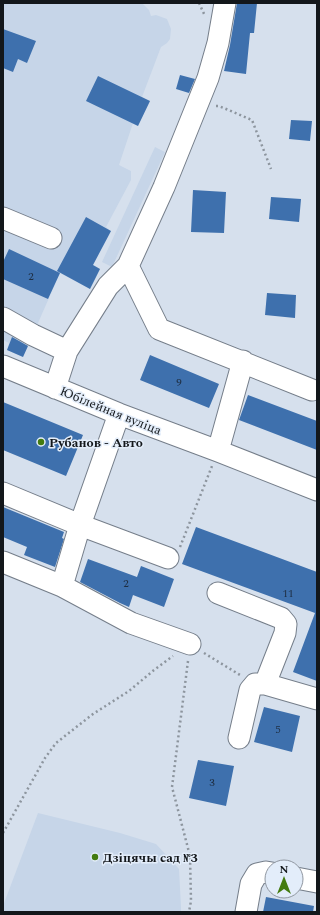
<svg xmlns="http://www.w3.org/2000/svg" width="320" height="915" font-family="Spectral,serif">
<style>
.built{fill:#c6d5e8}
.building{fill:#3e70ad}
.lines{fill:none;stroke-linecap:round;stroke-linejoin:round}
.minor-casing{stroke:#757e8a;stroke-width:23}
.path{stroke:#8d959e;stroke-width:2.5;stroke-dasharray:2 3;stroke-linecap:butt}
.minor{stroke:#fff;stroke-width:21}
.poi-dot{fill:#437b0f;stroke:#e3edfa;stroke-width:1.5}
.labels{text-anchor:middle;stroke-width:3;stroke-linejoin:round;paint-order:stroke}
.number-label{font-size:11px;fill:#1e2d40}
.street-label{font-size:13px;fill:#13171b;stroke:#e3edfa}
.poi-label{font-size:13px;font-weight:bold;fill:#13171b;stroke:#e3edfa;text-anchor:start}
</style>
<rect width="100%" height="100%" fill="#d6e0ed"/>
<path class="built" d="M3,3h139l7,7 2,6 5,-1 11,4 4,10 -1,10 -3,4 -6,4 -19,50 8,4 -12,25 -5,-3 -14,42 12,6v9l-25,47 5,4 -18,34 7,4 -10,20 -30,-16 -37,84 -16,-7 2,-7 -6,-3z
M155,147l10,5 -53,115 -10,-5z
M38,813l82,20 36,11 23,25 2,38v5h-178v-6z"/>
<path class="building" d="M237,3h20l-3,30h-4l-4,41 -22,-3 6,-26z
M3,29l33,12 -9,22 -9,-4 -5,13 -10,-4z
M180,75l15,4 -6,14 -13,-4z
M98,76l52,25 -12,25 -52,-25z
M291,120l21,1 -2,20 -21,-2z
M193,190l33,2 -2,41 -33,-1z
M271,197l30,2 -2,23 -30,-3z
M86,217l25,14 -18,34 7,4 -10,20 -33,-18z
M9,249l51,24 -12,26 -45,-20v-17z
M267,293l29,2 -1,23 -30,-3z
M12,337l16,9 -5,11 -16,-7z
M150,355l69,29 -10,24 -69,-28z
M248,395l69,26v29l-78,-30z
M3,402l80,33 -17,41 -63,-26z
M3,507l61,25 -2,6 2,1 -9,28 -31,-12 3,-8 -24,-10z
M196,527l121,45v109l-24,-9 22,-59 -133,-49z
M88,559l49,18 4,-11 33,13 -10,28 -31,-12 -4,12 -9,-4 -40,-21z
M264,707l36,9 -8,36 -38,-10z
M198,760l36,6 -8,40 -37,-8z
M266,897l48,9 -1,6h-50z"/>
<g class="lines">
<g class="minor-casing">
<path id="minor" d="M3,218l48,20
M128,266l31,63 153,61
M3,318l30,17 34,16
M3,366l116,48 99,37 99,39
M55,388l12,-37 41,-65 20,-20 36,-79 44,-109 10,-35 7,-40
M119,414l-39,111 -18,61 69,37 59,21
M218,451l25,-90
M3,493l77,32 88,33
M3,562l59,24
M218,593l63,25 5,6 -1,9 -20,51
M239,738l11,-48 5,-6h10l52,15
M296,878l21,4
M246,912l5,-28 6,-10 9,-2 6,1"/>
</g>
<path class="path" d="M199,3l6,13
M216,106h3l33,14 19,49
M127,443l10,-2
M180,547l32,-81
M204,653l36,22
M188,661l-16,126 18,69 1,45 -2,11
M3,833l42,-75 11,-15 37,-29 36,-23 25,-21 19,-14"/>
<use href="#minor" class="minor"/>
</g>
<g class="poi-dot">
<circle cx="41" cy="442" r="4"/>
<circle cx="95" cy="857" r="4"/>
</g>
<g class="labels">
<g class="number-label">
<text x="31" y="280">2</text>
<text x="179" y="386">9</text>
<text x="126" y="587">2</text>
<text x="288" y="597">11</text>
<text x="278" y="733">5</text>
<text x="212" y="786">3</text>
</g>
<g class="street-label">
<text transform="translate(111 410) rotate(22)" y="5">Юбілейная вуліца</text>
</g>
<g class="poi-label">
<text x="49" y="447">Рубанов - Авто</text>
<text x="103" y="862">Дзіцячы сад №3</text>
</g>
</g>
<rect width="320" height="915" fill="none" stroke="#13171b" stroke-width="8"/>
<g transform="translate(284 879)"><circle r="19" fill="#e3edfa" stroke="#9097a1"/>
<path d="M0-3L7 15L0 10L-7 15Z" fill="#437b0f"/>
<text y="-6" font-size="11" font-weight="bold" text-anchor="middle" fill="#13171b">N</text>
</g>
</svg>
